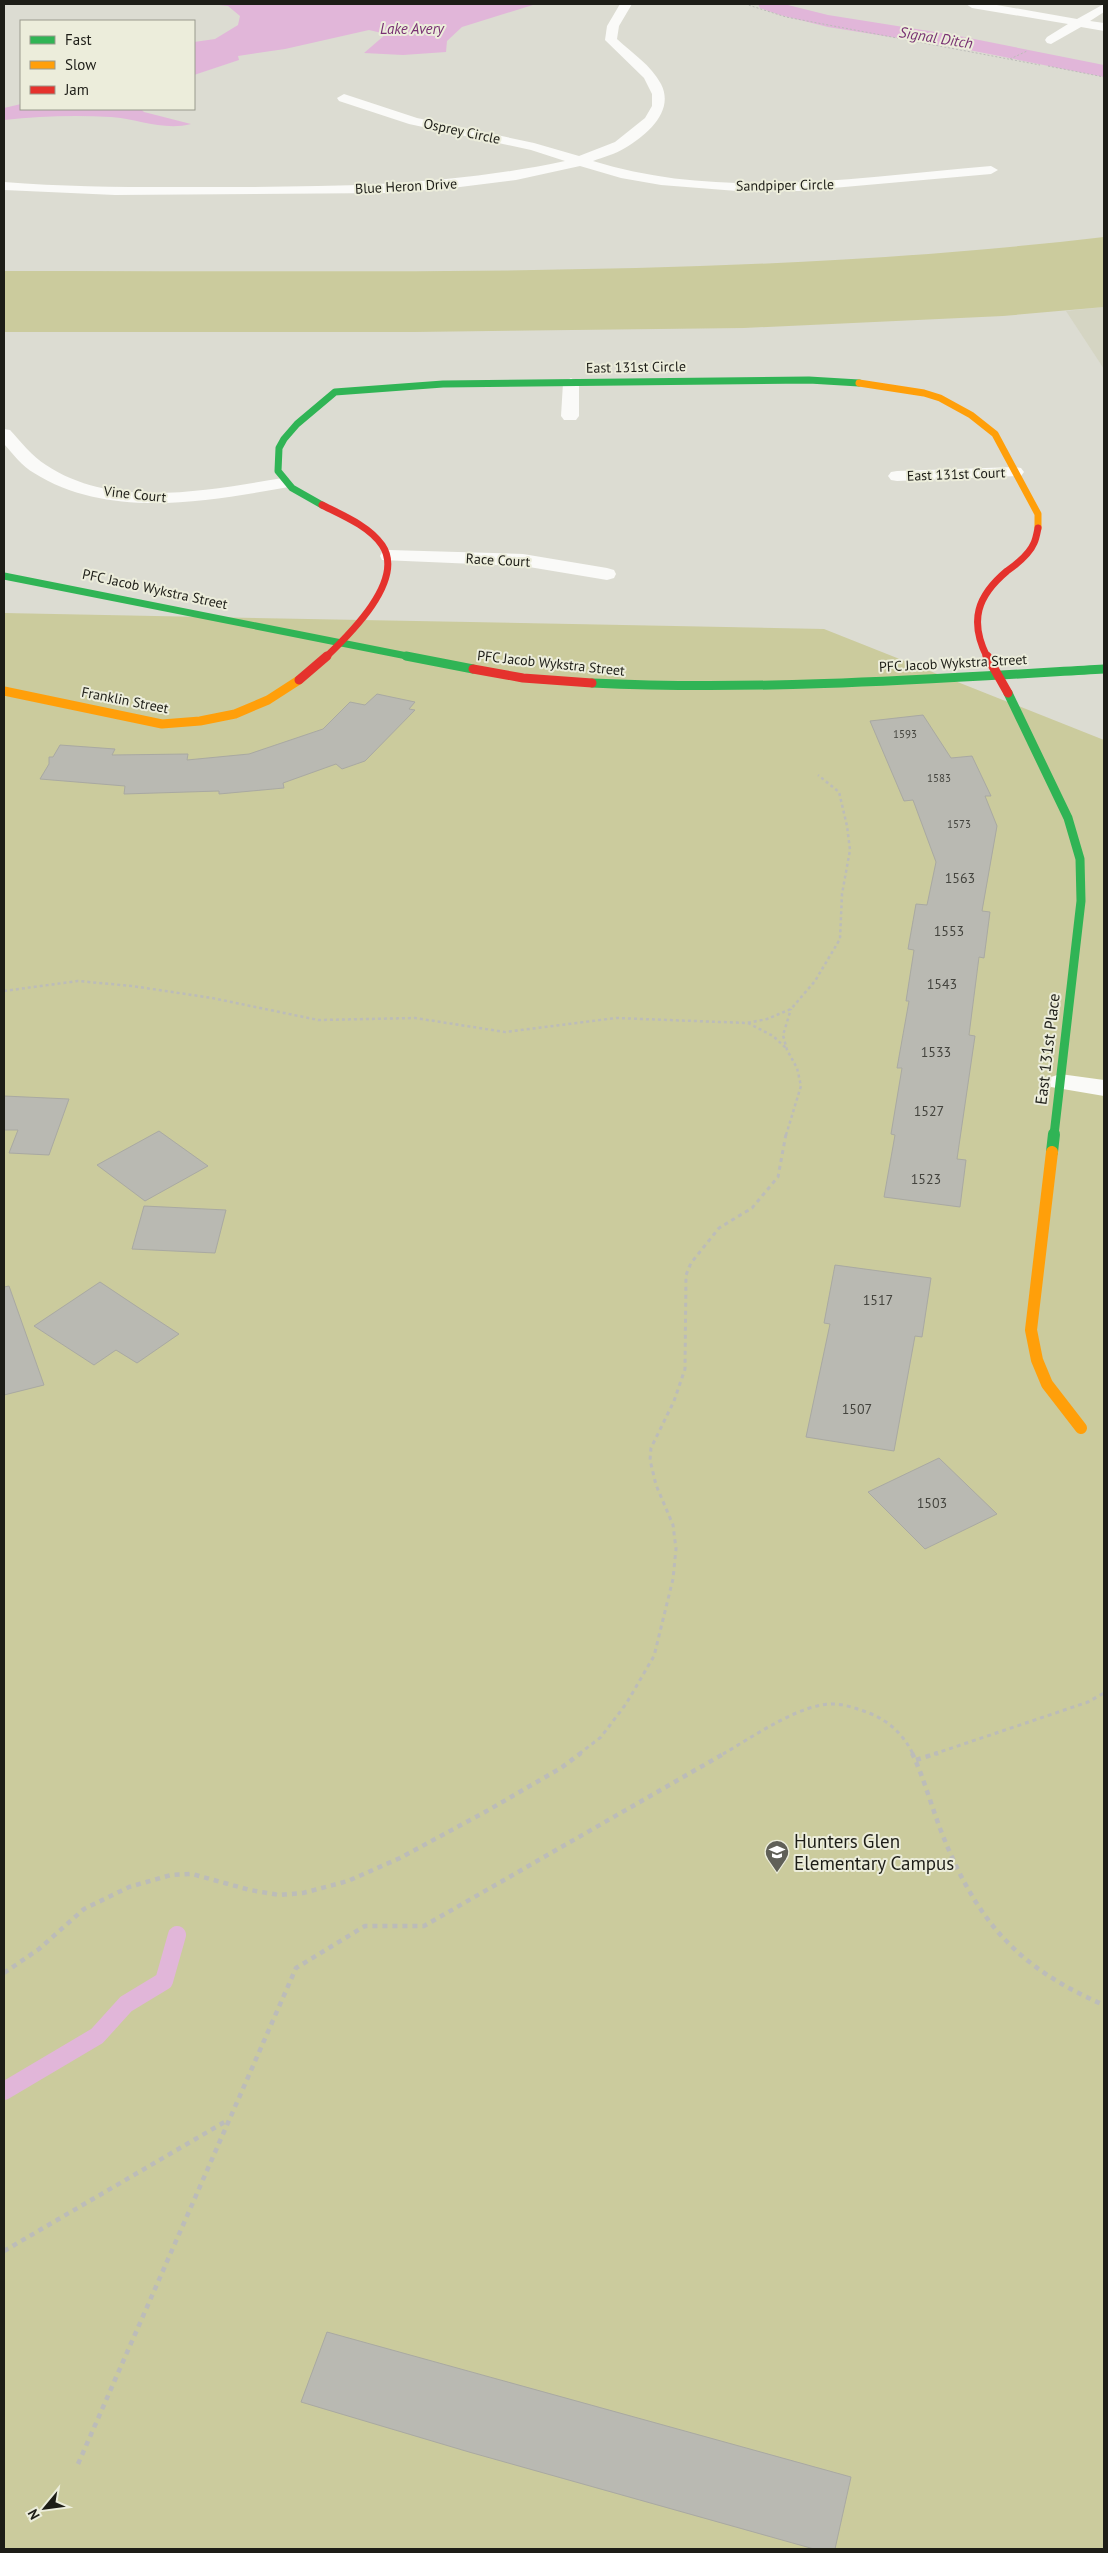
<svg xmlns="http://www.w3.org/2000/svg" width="1108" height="2553" font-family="'PT Sans',sans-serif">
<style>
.built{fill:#d5d5c3}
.green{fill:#cbcb9d}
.water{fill:#e1b6d9}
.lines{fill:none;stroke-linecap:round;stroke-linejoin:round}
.stream{stroke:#e1b6d9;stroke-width:18}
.canal{fill:#e1b6d9;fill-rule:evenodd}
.building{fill:#b9b9b2;stroke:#a9a9a2}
.path-far3{stroke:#bcbcb9;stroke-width:1;stroke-dasharray:2 2;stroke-linecap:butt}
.path-far2{stroke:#bcbcb9;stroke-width:2.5;stroke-dasharray:3 3;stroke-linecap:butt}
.path-far1{stroke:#bcbcb9;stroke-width:3;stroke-dasharray:4 4;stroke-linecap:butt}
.path{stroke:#bcbcb9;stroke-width:4.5;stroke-dasharray:5 5;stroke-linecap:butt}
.street{fill:#fafaf8;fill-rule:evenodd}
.fast-far2{stroke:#30b455;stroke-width:7}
.fast-far1{stroke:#30b455;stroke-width:9}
.fast{stroke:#30b455;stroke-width:12}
.slow-far2{stroke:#ff9f0a;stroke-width:7}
.slow-far1{stroke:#ff9f0a;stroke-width:9}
.slow{stroke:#ff9f0a;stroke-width:12}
.jam-far1{stroke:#e5322d;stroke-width:7}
.jam{stroke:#e5322d;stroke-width:9}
.labels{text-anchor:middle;stroke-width:4;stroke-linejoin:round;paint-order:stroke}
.far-number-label{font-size:11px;fill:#44443e}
.far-street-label{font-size:14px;fill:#1d1d17;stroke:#eceddb}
.number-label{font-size:14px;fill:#44443e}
.far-water-label{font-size:15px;font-style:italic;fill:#783072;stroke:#eceddb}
.street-label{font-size:16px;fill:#1d1d17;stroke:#eceddb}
.near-poi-label{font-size:19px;fill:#1d1d17;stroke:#eceddb;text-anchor:start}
</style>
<rect width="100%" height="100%" fill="#dcdcd2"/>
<path class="built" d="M1104,307v62l-38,-58z"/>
<path class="green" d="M1104,237v70l-101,9 -259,12 -329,4h-411v-61c367,-1 735,9 1100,-34z
M4,613l820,16 280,111v1809h-1100z"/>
<path class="water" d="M210,4h326l-74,23 -15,14 -1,11 -43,3 -39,-2 22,-19 -17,-4 -84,19 -47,7 1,4 -45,15v-33l21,-3 23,-14 2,-9 -12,-10z
M21,104v5h120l3,3 47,12c-27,7 -53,-5 -80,-7 -36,-2 -71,-1 -107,3v-12z"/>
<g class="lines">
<path class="stream" d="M4,2091l93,-55 29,-32 38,-23 13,-46"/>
<path class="canal" d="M758,4h26l44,11 126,20 150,30v12l-150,-30 -126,-20 -48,-12 -20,-7z"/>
</g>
<path class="building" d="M377,694l38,8 -6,7 6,1 -50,51 -23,8 -6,-5 -53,19 1,5 -65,6v-3l-95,3 1,-8 -85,-7 9,-15v-7h4l7,-12 55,4 -3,6 76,-1 -1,6 62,-6 74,-25 27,-27 15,3z
M923,715l28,43 21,-2 19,40h-6l12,30 -15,85 8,1 -6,46 -5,-1 -10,78 6,1 -18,123 9,1 -6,47 -76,-10 11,-62 -4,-1 11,-66h-5l12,-67h-3l8,-51 -6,-1 8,-45 11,1 9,-43 -23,-62 -9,1 -34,-80z
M4,1096l65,3 -20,56 -40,-2 9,-23h-14z
M159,1131l49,35 -63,35 -48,-36z
M144,1206l82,4 -11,43 -83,-4z
M835,1265l96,13 -9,59 -7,-1 -21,115 -88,-14 24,-113 -6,-1z
M100,1282l36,24 43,28 -42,29 -21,-13 -22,15 -60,-39z
M9,1286l35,99 -40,10v-108z
M939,1458l58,56 -72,35 -57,-57z
M327,2332l524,145 -16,72h-21l-345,-97 -168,-50z"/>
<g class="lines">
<path class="path-far3" d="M745,4l41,13 254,48
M1010,59l17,-8
M1048,66l56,11"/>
<path class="path-far2" d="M4,991l74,-10 54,5 80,12 106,22 97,-2 90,14 111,-14 131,5 20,-4 24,-10 24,-28 25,-42 2,-45 8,-44 -3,-24 -8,-34 -21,-17
M748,1023l25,13 13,12
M786,1135l15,-49 -4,-18 -10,-18 -4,-15 8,-26"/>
<path class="path-far1" d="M579,1754l22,-17 25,-33 28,-48 19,-77 3,-30 -3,-24 -17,-40 -6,-25 1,-12 23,-47 11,-32 1,-94 5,-12 28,-35 33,-20 26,-31 8,-43
M723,1754c28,-16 79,-52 112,-50 12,1 23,5 34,9 20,8 34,21 44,41
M934,1754l154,-52 16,-9"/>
<path class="path" d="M912,1753c12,25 19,52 29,78 35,89 75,136 163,174
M916,1760l22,-7
M4,1973l35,-24 45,-40 45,-22 42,-12 21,-1 58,16 29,5 24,-2 45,-12 52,-23 85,-46 76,-44 20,-15
M4,2251l224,-131
M78,2464l218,-496 69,-42h59l301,-173"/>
<path class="street" d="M620,4h12l-13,22 -2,13c15,14 34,26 44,45 14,27 -14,51 -36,64 -9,6 -22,9 -32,13 128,40 267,16 398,5l7,4 -7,4 -192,17h-62l-76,-6 -40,-7 -41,-12 -64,14 -64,8 -67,5 -270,2 -111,-5v-8c74,6 148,5 223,5 113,0 226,-2 338,-26l-34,-11 -122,-26 -70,-23 -2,-3 7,-4 73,24 117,25 45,13 36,-14 30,-24 7,-12v-12l-8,-16 -39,-38 2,-14z
M966,4h25l86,15 27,-15v8l-14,9 14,2v8l-23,-4 -30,17 -4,-1 -2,-3 2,-3 21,-13 -96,-16z
M571,378l8,5v33l-3,4h-12l-3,-4 2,-33z
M4,429l6,1c11,12 22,26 36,35 67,45 162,25 237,13l6,1 3,4 -3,4 -6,1c-80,14 -176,31 -249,-15 -12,-7 -21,-19 -30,-29z
M1015,467l6,1 3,4 -3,4 -124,5 -6,-1 -3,-4 3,-4 6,-1z
M389,550l134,4 84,14 7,2 2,4 -2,4 -7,2 -84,-14 -141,-6 -2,-4 2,-4z
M1060,1074l44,6v16l-53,-9 -4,-5 4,-5z"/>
<path class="fast-far2" d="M322,505l-30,-17 -14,-17 1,-23 5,-9 13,-15 38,-32 108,-8 366,-4 50,3
M4,576l408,81"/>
<path class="fast-far1" d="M406,656l67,13
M592,683c171,8 341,-4 512,-14
M1008,693l60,125 12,41 1,42 -27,234"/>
<path class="fast" d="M1052,1152l2,-18"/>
<path class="slow-far2" d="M859,383l65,10 16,5 31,17 24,19 43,80v14"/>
<path class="slow-far1" d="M4,691l158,33 38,-3 35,-7 33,-14 31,-20"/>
<path class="slow" d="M1052,1152l-21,178 6,30 10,24 34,44"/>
<path class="jam-far1" d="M322,505c20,10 47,21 60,40 24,35 -33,90 -56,112
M987,657c-18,-36 -10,-61 20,-86 10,-7 22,-16 27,-28 2,-4 3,-10 4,-15"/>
<path class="jam" d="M987,656l21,37
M473,669l50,9 69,5
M299,680l28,-24"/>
</g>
<defs>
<g id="school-pin" transform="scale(1.25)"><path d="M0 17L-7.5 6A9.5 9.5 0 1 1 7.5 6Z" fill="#606058" stroke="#eceddb"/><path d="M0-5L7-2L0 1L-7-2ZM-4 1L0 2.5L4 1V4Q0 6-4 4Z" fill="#fff"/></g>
</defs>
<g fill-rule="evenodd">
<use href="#school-pin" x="777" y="1852"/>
</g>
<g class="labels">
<g class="far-number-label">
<text x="905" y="738">1593</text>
<text x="939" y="782">1583</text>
<text x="959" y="828">1573</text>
</g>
<g class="far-street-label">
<text transform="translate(462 131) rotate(12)" y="5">Osprey Circle</text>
<text transform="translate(785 185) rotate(-1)" y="5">Sandpiper Circle</text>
<text transform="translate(406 186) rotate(-3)" y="5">Blue Heron Drive</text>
<text transform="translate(636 367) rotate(-1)" y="5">East 131st Circle</text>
<text transform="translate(956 474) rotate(-2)" y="5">East 131st Court</text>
<text transform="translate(135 494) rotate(6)" y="5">Vine Court</text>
<text transform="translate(498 560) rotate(3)" y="5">Race Court</text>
<text transform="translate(155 589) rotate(12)" y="5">PFC Jacob Wykstra Street</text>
<text transform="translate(551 663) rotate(6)" y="5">PFC Jacob Wykstra Street</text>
<text transform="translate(953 663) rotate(-3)" y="5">PFC Jacob Wykstra Street</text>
<text transform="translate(125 700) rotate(11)" y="5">Franklin Street</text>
</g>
<g class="number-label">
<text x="960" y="883">1563</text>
<text x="949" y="936">1553</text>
<text x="942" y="989">1543</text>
<text x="936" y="1057">1533</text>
<text x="929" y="1116">1527</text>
<text x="926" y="1184">1523</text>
<text x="878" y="1305">1517</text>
<text x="857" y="1414">1507</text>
<text x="932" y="1508">1503</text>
</g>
<g class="far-water-label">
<text x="412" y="34">Lake Avery</text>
<text transform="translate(936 38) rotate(9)" y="5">Signal Ditch</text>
</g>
<g class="street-label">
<text transform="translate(1047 1049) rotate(-83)" y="6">East 131st Place</text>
</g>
<g class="near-poi-label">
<text x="794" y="1848">Hunters Glen<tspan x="794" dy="22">Elementary Campus</tspan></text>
</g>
</g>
<rect width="1108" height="2553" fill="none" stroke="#1d1d17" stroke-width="10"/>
<rect x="20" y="20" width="175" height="90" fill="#eceddb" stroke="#999a8d"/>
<rect x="30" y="36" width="25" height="8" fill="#30b455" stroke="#999a8d"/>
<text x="65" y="45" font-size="15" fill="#1d1d17">Fast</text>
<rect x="30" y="61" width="25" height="8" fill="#ff9f0a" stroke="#999a8d"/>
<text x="65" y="70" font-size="15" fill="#1d1d17">Slow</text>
<rect x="30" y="86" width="25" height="8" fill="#e5322d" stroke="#999a8d"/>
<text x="65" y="95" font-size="15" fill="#1d1d17">Jam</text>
<g transform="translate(45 2508) rotate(241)" stroke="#eceddb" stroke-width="4" paint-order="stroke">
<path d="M0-4L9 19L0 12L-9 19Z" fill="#1d1d17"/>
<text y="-8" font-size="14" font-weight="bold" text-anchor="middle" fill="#1d1d17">N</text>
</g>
</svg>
